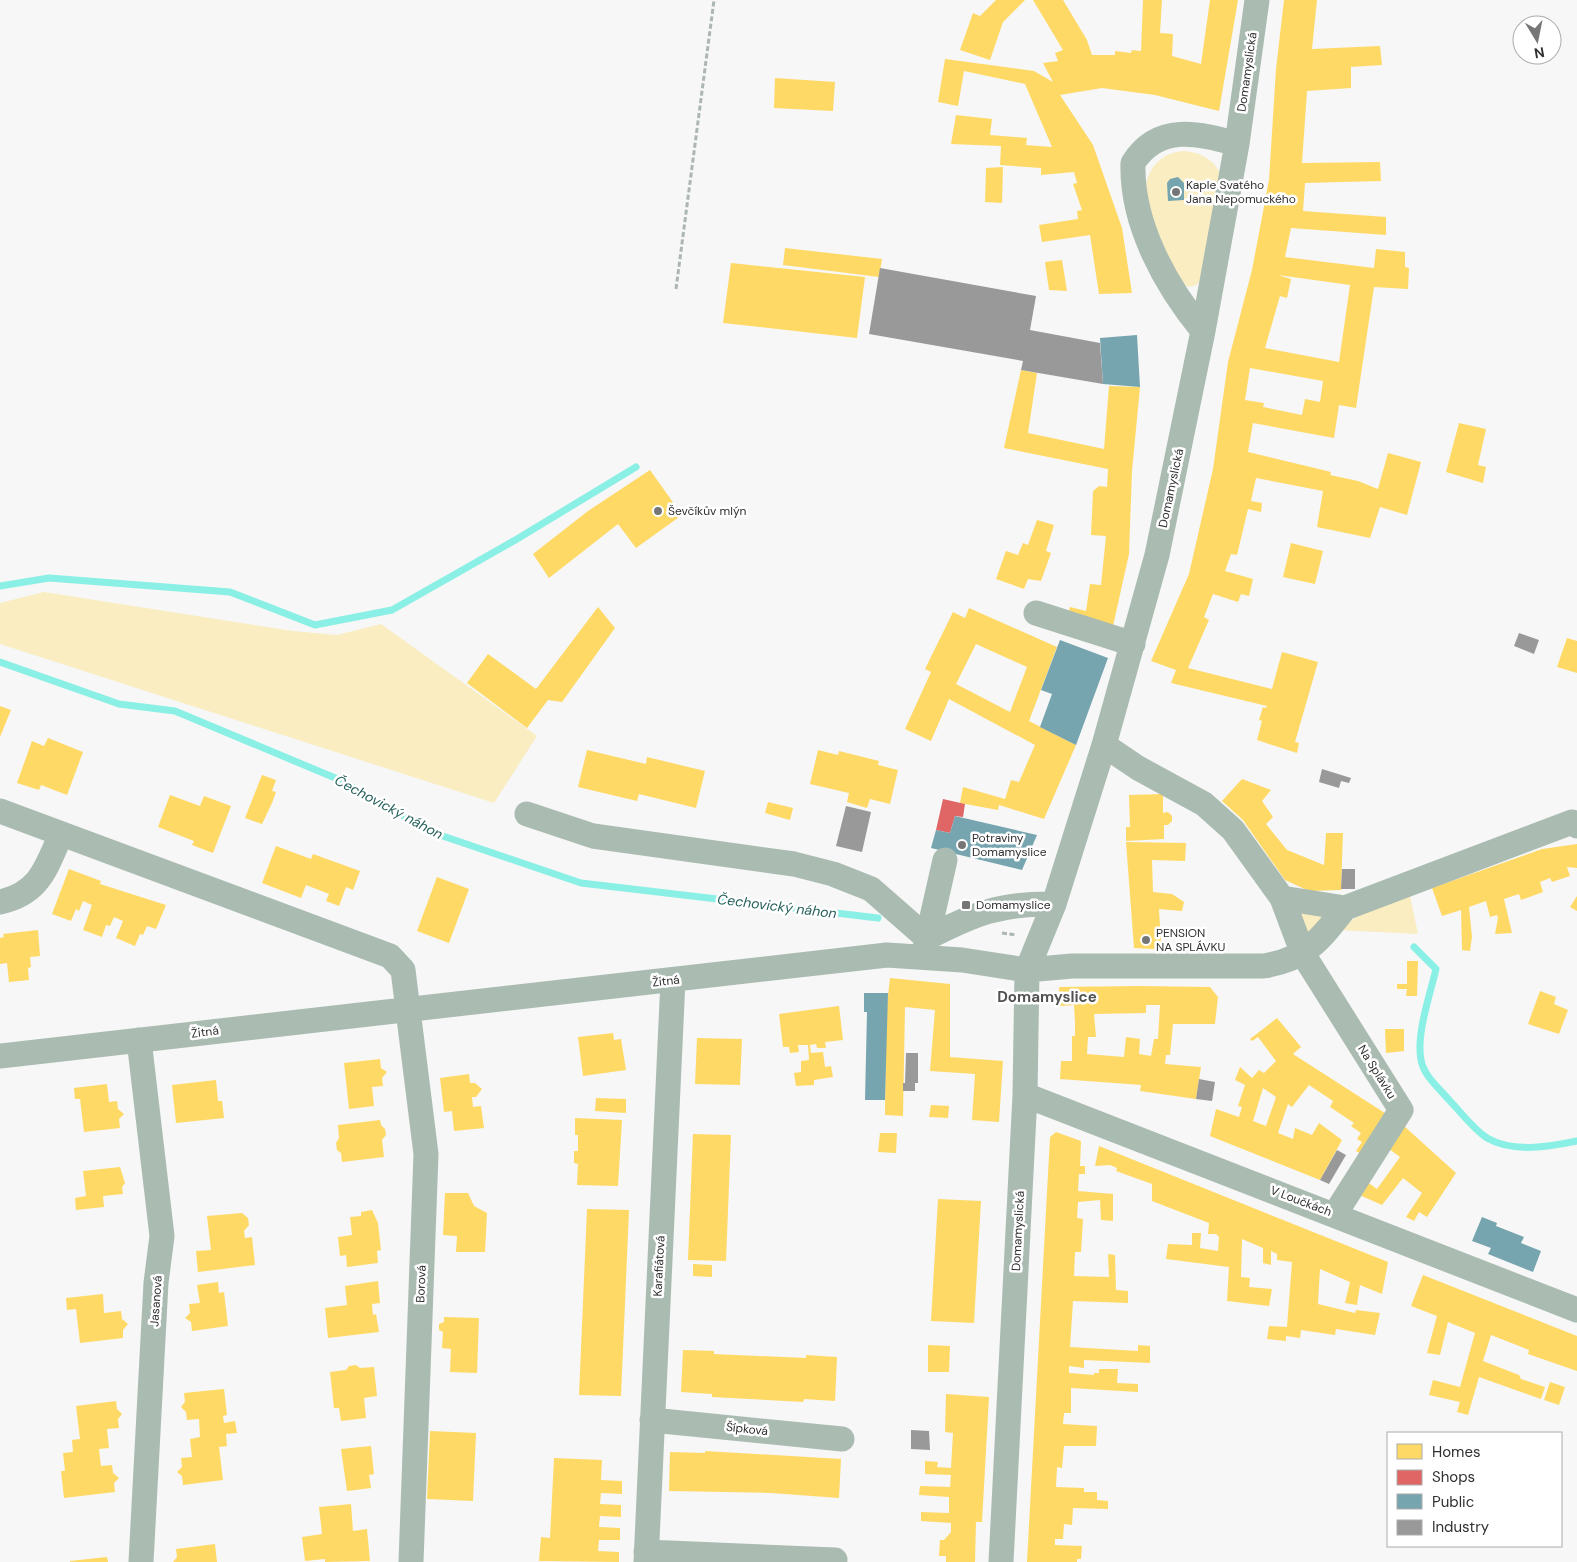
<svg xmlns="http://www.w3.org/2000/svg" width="1577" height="1562" font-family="'DM Sans',sans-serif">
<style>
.green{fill:#faedc1}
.homes{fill:#ffd966;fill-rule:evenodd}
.shops{fill:#e06666}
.public{fill:#76a5af}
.industry{fill:#999}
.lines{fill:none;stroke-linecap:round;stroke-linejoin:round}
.stream{stroke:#8aefe4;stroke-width:7}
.path{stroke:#acb7b2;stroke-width:3;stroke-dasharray:5 2.5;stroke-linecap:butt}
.minor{stroke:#aabbb2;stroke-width:25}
.poi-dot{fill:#757675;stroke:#fff;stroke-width:2}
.labels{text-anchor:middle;stroke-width:5;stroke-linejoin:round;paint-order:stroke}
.street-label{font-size:12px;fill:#2f302f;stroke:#fff}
.poi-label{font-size:12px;fill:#2f302f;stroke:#fff;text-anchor:start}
.water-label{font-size:14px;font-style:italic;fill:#25605b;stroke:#fff}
.quarter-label{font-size:15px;font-weight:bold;fill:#515351;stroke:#fff}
</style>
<rect width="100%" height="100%" fill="#f6f7f6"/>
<path class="green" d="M1183,151c17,1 31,8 38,24l-22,108c-4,3 -9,5 -14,2 -14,-7 -18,-28 -24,-42 -4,-12 -11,-24 -14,-36 -6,-28 6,-53 36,-56z
M44,592l249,39 44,4 44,-11 156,112 -43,67 -494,-159v-41z
M1410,896l8,38 -81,-4c22,-17 47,-26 73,-34z
M1296,911l29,1 -15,28z"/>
<path class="homes" d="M996,0h29l-22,22 -13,38 -30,-10 13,-37 7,3z
M1033,0h30l24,40 5,15h23v-4l16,2 1,-3 9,1 2,-51h19l-2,33 13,1 -1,22 29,8 9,-64h28l-19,111 -64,-16 -53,-7 -42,7 33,50 29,83 10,65 -33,1 -9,-59 -48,7 -3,-17 39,-6 -1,-8 5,-1 -9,-26 4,-1 -3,-11 -33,3v-7l-41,-3 1,-19 -50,-2 5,-29 36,4 -2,16 37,3 -1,7 26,2 -27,-63 -61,-13 -6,35 -20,-4 7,-43 89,12 19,11 -10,-19 15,-2 -3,-8 8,-3z
M1284,0h33l-5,49 68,-3 2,19 -31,2v21l-44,3 -5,72 78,-1 1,19 -76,2 -2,28 83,6v18l-95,-7 -6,29 89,11 2,-19 29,3v15l4,1 -1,21 -34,-2 -18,121 -17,-3 -5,33 -81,-15 -5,29 83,20 -1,3 28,6 20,8 10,-36 33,9 -14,53 -27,-8 -10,31 -53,-11 6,-36 -67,-13 -5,23 11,2 -1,9 -13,-3 -11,46 -6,-1 -6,17 28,8 -4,17 -8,-2 -3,8 -25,-8 -9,23 5,3 -21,48 84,21 10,-37 36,10 -23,80 4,1 -2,10 -40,-13 5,-19 -3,-1 4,-13 3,1 1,-2 -96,-23 5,-13 -25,-9 38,-87 24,-105 15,-107 24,-92 17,-90 7,-111zM1278,275l72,10 -11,77 -74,-14 15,-52 7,2 4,-19zM1250,368l73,13 -3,21 -15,-3 -3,16 -39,-8 1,-4 -19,-3z
M775,78l60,4 -2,29 -59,-3z
M1003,167l-1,36 -17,-1 1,-34z
M785,248l97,11 -3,18 -96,-12z
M1062,260l5,31 -18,-1 -4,-28z
M731,263l134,14 -8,61 -134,-15z
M1021,370l16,3 -9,60 76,16 5,-63 31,1 -8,84 -3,83 -16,72 -45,-13 2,-6 16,4 4,-27 11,1 5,-49 -15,-1 2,-44 6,-5 8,1 1,-18 -104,-21z
M1459,423l27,6 -8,36 8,2 -3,16 -37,-11z
M650,470l32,45 -46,33 -18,-24 -69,54 -16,-24 55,-43z
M1037,520l17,5 -8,26 5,2 -10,28 -13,-2 -4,10 -28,-10 10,-28 12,4 5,-12 5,2z
M1291,543l32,8 -8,33 -32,-7z
M598,607l17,21 -53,74 -14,-2 -21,28 -60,-45 21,-29 48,35z
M969,608l88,39 -28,74 47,24 -32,74 -45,-14 -1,5 -38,-7 3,-16 42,12 6,-19 8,2 16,-37 -86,-46 -18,42 -26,-12 26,-57 -6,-3 28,-57 12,6zM976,644l51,23 -17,45 -54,-28z
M1567,638l10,3v32l-20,-6z
M0,706l11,4 -11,27z
M48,738l35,14 -16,43 -26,-10 -2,5 -22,-7 15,-42 12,5z
M587,750l59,14 1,-7 58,14 -9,37 -57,-14 -2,7 -59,-14z
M818,750l20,5 1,-4 40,10 -1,4 20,5 -8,34 -20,-5 -3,9 -20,-6 2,-9 -39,-9z
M262,775l14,5 -4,11 4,1 -4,11 -10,21 -17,-6z
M1242,779l29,11 -9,11 11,16 -7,7 21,26 37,15 2,-32h17l-2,57 -32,1 -24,-11 -42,-60 -21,-19z
M1163,794v19l5,-1 4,4v5l-4,4h-4v14l-38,2v-14h4l-1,-32z
M170,795l30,11 4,-10 27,10 -18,47 -21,-8 2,-4 -36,-14z
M768,802l25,6 -3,12 -25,-7z
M1126,842l60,1 -1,18 -33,-1 1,32 19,2 12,8 -2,9 -23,-2 2,34h8l1,7 -36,-2z
M1577,844v24l-10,-1 3,9 -18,6 -2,-4 -10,4 3,10 -22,8 -2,-6 -15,5 8,34 -17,1 3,-16 -1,-3 -7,2 -4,-16 -17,6 3,30 -2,14 -8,-1 -1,-40 -19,6 -10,-28 110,-39z
M276,846l35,13 2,-5 47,17 -7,19 -7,-3 -7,19 -13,-5 3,-7 -23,-9 -5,13 -39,-15z
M69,869l32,12 -1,3 66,21 -10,24 -9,-3 -4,9 -3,-1 -5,12 -19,-8 7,-17 -9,-4 -4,9 -4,-1 -4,12 -19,-7 9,-25 -9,-4 -4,10 -3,-2 -5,12 -19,-7z
M437,877l32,12 -20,54 -32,-12z
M1577,896v15l-7,-4z
M38,930l2,26 -10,1 1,10 -3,1 1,12 -20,2 -2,-19 -7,1v-26l4,-1 -1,-3z
M1407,961h11l-1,35h-11l1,-7h-10v-5h10z
M890,978l60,6v73l53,4 -4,61 -27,-2 3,-46 -45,-3 5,-61 -30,-3 -2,109 -18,-1 1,-103z
M1139,986l71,1 8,10 -3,27h-42l-3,31h-4l-1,9 36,3 -5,32 -56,-8 1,-6 -81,-6 1,-18h11v-25h3v-13l-1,-18 -14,1 -1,-19zM1146,1005h14l-2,34h-4l-3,17 -12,-2 1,-15 -14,-2 -2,20 -37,-3 1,-17h8l-2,-23 52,-1z
M1540,991l16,6 -2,7 14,6 -9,24 -31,-10z
M839,1006l4,34 -18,2 1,6h-9l-1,-4 -6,1 1,8 12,-1 2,15 6,-1 2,11 -19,3v5l-18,1 -2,-13 7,-1v-11l8,-1 -1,-15h-10l1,7 -9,1 -1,-6h-6l-4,-33z
M1277,1018l24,29 -8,7 98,63 -26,39 -9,-5 6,-9 -5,-3 4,-6 -10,-7 3,-3 -24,-16 3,-6 -24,-16 -17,22 -4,-3 -10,29 15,6 2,-11 17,7 7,-12 23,17 -22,40 -110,-44 6,-27 23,8 3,-10 -4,-1 7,-21 -10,-5 5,-13 12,11 7,-8 5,3 12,-12 -18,-24 -6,4 -2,-2zM1263,1088l13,9 -10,29 -13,-5z
M1385,1029h19v22l-18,2z
M613,1033l1,7 7,-1 5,31 -43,6 -5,-39z
M697,1038l45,1 -2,46 -45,-1z
M380,1059l1,9 6,4 -5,6 1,8 -11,1 2,19 -25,3 -5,-46z
M469,1074l1,9h5l7,6 -6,8h-4l1,10 8,-1 3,22 -30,3 -2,-20 -8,1 -4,-34z
M216,1080l2,21h4l2,17 -48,5 -4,-38z
M107,1084l2,18 8,-1 1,8 6,5 -5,5 1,9 -36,4 -4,-33h-5l-1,-11z
M596,1098l30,1v14l-31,-2z
M931,1105l18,1 -1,12 -19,-1z
M575,1118l47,2 -4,66 -41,-1 1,-21 -4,-1v-12h4v-16h-3z
M380,1120l1,5 4,4 1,6 -4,5 2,17 -42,5 -1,-9 -4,-3 -1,-7 3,-5 -1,-13z
M1404,1126l52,47 -29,44 -8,-5 -5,9 -8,-4 16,-24 -19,-15 -21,27 -25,-11 9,-13 11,8 23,-32 -11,-8z
M1056,1132l25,9 -1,25h5v8h-6l-1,17 35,3v27l-12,-1 -1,-20 -22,2 -1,16 6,1 -2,33h-6l-1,24 35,1 -1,-23 7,1 1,35 12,1v12l-55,-2 -3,46 68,4v-6l12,1v17l-66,-3v8l-15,-2v7l25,2v-2h5v-4h19l-1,14 21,1v8l-67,-4v25h-7l-1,11 34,2 -1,20h-32l-2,22 -5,-1 -1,20 28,1v4h13v8l11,1v8l-35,-1 -1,17 -8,-1 -1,15h-8v6l27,1 -1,13h-4v3h-50l23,-425z
M880,1133h17l-1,20 -18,-1z
M693,1134l38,1 -5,126 -38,-1z
M1099,1146l289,116 -6,32 -22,-9 -3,20 -12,-2 5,-21 -30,-13 -2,35 37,9 1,-3 24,3 -5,22 -39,-6 -1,6 -34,-5 -1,8 -14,-2v5l-19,-2 2,-13 18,1 5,-65 -15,-2v-6l-6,-3v14l-8,-2v-15l-21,-9 -1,38 9,1 -1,9 23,2 -3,17 -42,-5 2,-34 -63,-8 2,-15 24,1v-12h9l-1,15 18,3 1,-14 -3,-3h-8l1,-11 -57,-22v-17l-36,-13 1,-3 -7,-3 -15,1z
M120,1167l5,16 -3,4 1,7 -20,2 1,11 -28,3 -1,-12 11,-2 -3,-25z
M445,1193h23l6,13 13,7 -2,39h-29l1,-16 -14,-1z
M938,1199l43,2 -7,122 -43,-2z
M587,1209l42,1 -8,186 -42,-1z
M372,1210l6,13 3,27 -4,1 1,12 -31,4 -1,-12 -6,1 -2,-19 14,-2 -2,-18 11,-1v-4z
M242,1213l6,5 1,7 -5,6 1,7 7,-1 3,28 -57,7 -2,-21 15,-1 -4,-34z
M693,1264l19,1v12l-19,-1z
M1423,1275l154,61v35l-49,-17 1,-4 -38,-15 -8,26 36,14 2,4 24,8 -4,12 -62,-22 -11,38 -11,-3 3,-10 -31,-7 4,-15 27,7 15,-54 -27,-11 -8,33 -13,-2 10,-37 -26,-10z
M378,1281l2,22 -8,1 1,11 3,-1 3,18 -51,6 -3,-30 22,-3 -2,-19z
M218,1282l1,11 5,-1 4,34 -36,5 -1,-9 -6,-4 5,-5 -1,-9 11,-1 -3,-18z
M103,1294l1,19 17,-2 1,8 6,5 -5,6v8l-43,5 -4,-34 -9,1 -1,-12z
M444,1317l35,1 -2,55 -27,-1 1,-23 -9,-1 1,-16 -4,-2v-6l5,-2z
M928,1345l22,1 -1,26h-21z
M683,1350l31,1v3l92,4v-3l31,2 -2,44 -31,-2 -1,3 -91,-5v-3l-31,-2z
M356,1365l4,3 14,-1 3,29 -13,2 2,20 -25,3 -2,-13h-5l-4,-36 16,-2 3,-4z
M1550,1382l15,5 -6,18 -15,-5z
M224,1389l3,26 -4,1 1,7 11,-2 2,12 -11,1 1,12 -8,1 4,33 -40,5 -1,-9 -5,-4 5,-5 -1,-9 11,-1 -2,-18 10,-2 -1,-18 -12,1 -1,-8 -5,-5 4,-5 -1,-9z
M946,1394l43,3 -7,125h-6l-1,40h-29v-6h-7l1,-16h4l7,-8v-9l-30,-2v-9l28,1v-16l-30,-2 1,-9 30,1 1,-12 -26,-1v-13l13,1 -1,5 14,1 2,-35 -8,-1z
M116,1401l1,8 5,5 -4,5 1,9 -12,1 2,19 -10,1 2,17 11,-1 1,8 6,5 -5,5 1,9 -51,6 -3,-27h4l-2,-18 10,-1 -1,-12 8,-1 -4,-33z
M430,1431l46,2 -3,68 -46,-2z
M371,1446l3,28 -5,1 2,13 -24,3 -6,-42z
M705,1451l136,8 -2,39 -68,-5 -102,-2 1,-39 35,1z
M554,1458l48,2 -1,20 21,1v13l-21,-1 -1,11 21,1v12l-21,-1 -1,11 21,1v12h-21l-1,11 21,1v10l-80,-1 2,-24 9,1z
M351,1504l2,27 14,-2 3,32 -45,1v-3l-20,2 -3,-24 20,-3 -3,-27z
M215,1544l2,18h-44l4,-5 -1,-8z
M107,1557l1,5h-38v-1z"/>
<path class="shops" d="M943,799l22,5 -2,13 -8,-1 -5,17 -14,-3z"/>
<path class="public" d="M1178,177l6,6v17l-16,1 -1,-18 3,-4z
M1137,335l3,52 -37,-3 -3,-46z
M1060,640l48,18 -32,87 -36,-18 12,-33 -11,-4z
M955,816l82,19 -15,35 -91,-22 5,-18 14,3z
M864,993h24l-3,107h-20l2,-88h-3z
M1482,1217l15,6 -1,3 28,11 -3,6 20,8 -8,21 -45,-18 3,-6 -19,-7z"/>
<path class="industry" d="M880,268l156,28 -6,34 70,13 3,41 -82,-14 2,-9 -154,-27z
M1519,633l20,7 -5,14 -20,-8z
M1322,769l29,9 -2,5 -8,-2 -2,7 -20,-6z
M846,806l25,6 -9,40 -26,-6z
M1342,869h13v20h-14z
M906,1053h12v30h-3v8h-12v-8h2z
M1199,1079l16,3 -3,19 -16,-2z
M1337,1150l9,5 -17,29 -9,-4z
M911,1430l18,1 1,19 -19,-1z"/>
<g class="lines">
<path class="stream" d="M0,586l49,-8 181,14 85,33 77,-15 125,-71 119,-72
M0,662l119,42 56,7 165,69 94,53 147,50 297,35
M1414,947l22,22c-6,26 -20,65 -15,91 3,16 17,27 28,40 12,12 23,28 38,38 26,15 62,9 90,3"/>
<path class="path" d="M676,289l38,-289
M1002,933l14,2"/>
<path class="minor" d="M1203,331c-37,-45 -72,-107 -70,-168 25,-40 66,-30 104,-19
M1036,613l97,31
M1104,745l34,23 66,36 29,26 49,68 21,56 98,156 -66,104
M0,811l390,145 13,14 23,184 -15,408
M527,814l66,22 201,28 39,10 38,15 56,49
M1282,898l63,10 227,-86 5,4
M0,902c40,-9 46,-34 61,-68
M927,938c47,-24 73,-35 127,-34
M925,948l20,-88
M139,1040l23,196 -6,47 -15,279
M0,1056l887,-101 75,5 65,10 45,-4h191c42,-6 57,-26 82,-58
M1025,1095l552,215
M652,1420l190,19
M646,1552l189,8
M646,1562l27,-582
M1001,1562l24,-467 2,-125 27,-66 50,-159 53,-190 46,-224 34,-187 20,-144"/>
</g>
<g class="poi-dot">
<circle cx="1176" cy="192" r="5"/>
<circle cx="658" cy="511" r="5"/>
<circle cx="962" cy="845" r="5"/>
<rect x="961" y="900" width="10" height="10" rx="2.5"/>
<circle cx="1146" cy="940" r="5"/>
</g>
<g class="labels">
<g class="street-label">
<text transform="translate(1247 72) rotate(-82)" y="4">Domamyslická</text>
<text transform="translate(1171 488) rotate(-78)" y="4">Domamyslická</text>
<text transform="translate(666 981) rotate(-6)" y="4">Žitná</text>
<text transform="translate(205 1032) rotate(-7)" y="4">Žitná</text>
<text transform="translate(1377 1072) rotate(58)" y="4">Na Splávku</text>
<text transform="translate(1301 1201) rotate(21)" y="4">V Loučkách</text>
<text transform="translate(1018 1231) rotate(-87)" y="4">Domamyslická</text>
<text transform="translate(659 1266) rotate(-87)" y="4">Karafiátová</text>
<text transform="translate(421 1284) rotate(-88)" y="4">Borová</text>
<text transform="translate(156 1301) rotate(-86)" y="4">Jasanová</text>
<text transform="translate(747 1429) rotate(6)" y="4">Šípková</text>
</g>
<g class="poi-label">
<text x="1186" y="189">Kaple Svatého<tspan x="1186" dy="14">Jana Nepomuckého</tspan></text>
<text x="668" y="515">Ševčíkův mlýn</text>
<text x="972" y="842">Potraviny<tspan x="972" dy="14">Domamyslice</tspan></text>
<text x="976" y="909">Domamyslice</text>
<text x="1156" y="937">PENSION<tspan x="1156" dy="14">NA SPLÁVKU</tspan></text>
</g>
<g class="water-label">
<text transform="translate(389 807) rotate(28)" y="5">Čechovický náhon</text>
<text transform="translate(777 906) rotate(7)" y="5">Čechovický náhon</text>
</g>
<g class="quarter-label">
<text x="1047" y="1002">Domamyslice</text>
</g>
</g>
<rect x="1387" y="1432" width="175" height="115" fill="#ffffff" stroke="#acacac"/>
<rect x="1397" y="1444" width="25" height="15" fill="#ffd966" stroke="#acacac"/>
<text x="1432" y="1457" font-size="15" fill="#2f302f">Homes</text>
<rect x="1397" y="1470" width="25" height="15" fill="#e06666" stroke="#acacac"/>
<text x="1432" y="1482" font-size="15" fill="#2f302f">Shops</text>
<rect x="1397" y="1494" width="25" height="15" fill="#76a5af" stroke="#acacac"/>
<text x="1432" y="1507" font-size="15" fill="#2f302f">Public</text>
<rect x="1397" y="1520" width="25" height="15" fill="#999999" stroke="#acacac"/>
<text x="1432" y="1532" font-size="15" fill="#2f302f">Industry</text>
<g transform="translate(1537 40) rotate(170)"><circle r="24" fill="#ffffff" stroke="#acacac"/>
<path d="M0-4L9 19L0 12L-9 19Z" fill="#757675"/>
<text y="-8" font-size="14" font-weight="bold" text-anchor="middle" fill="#2f302f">N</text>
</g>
</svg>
